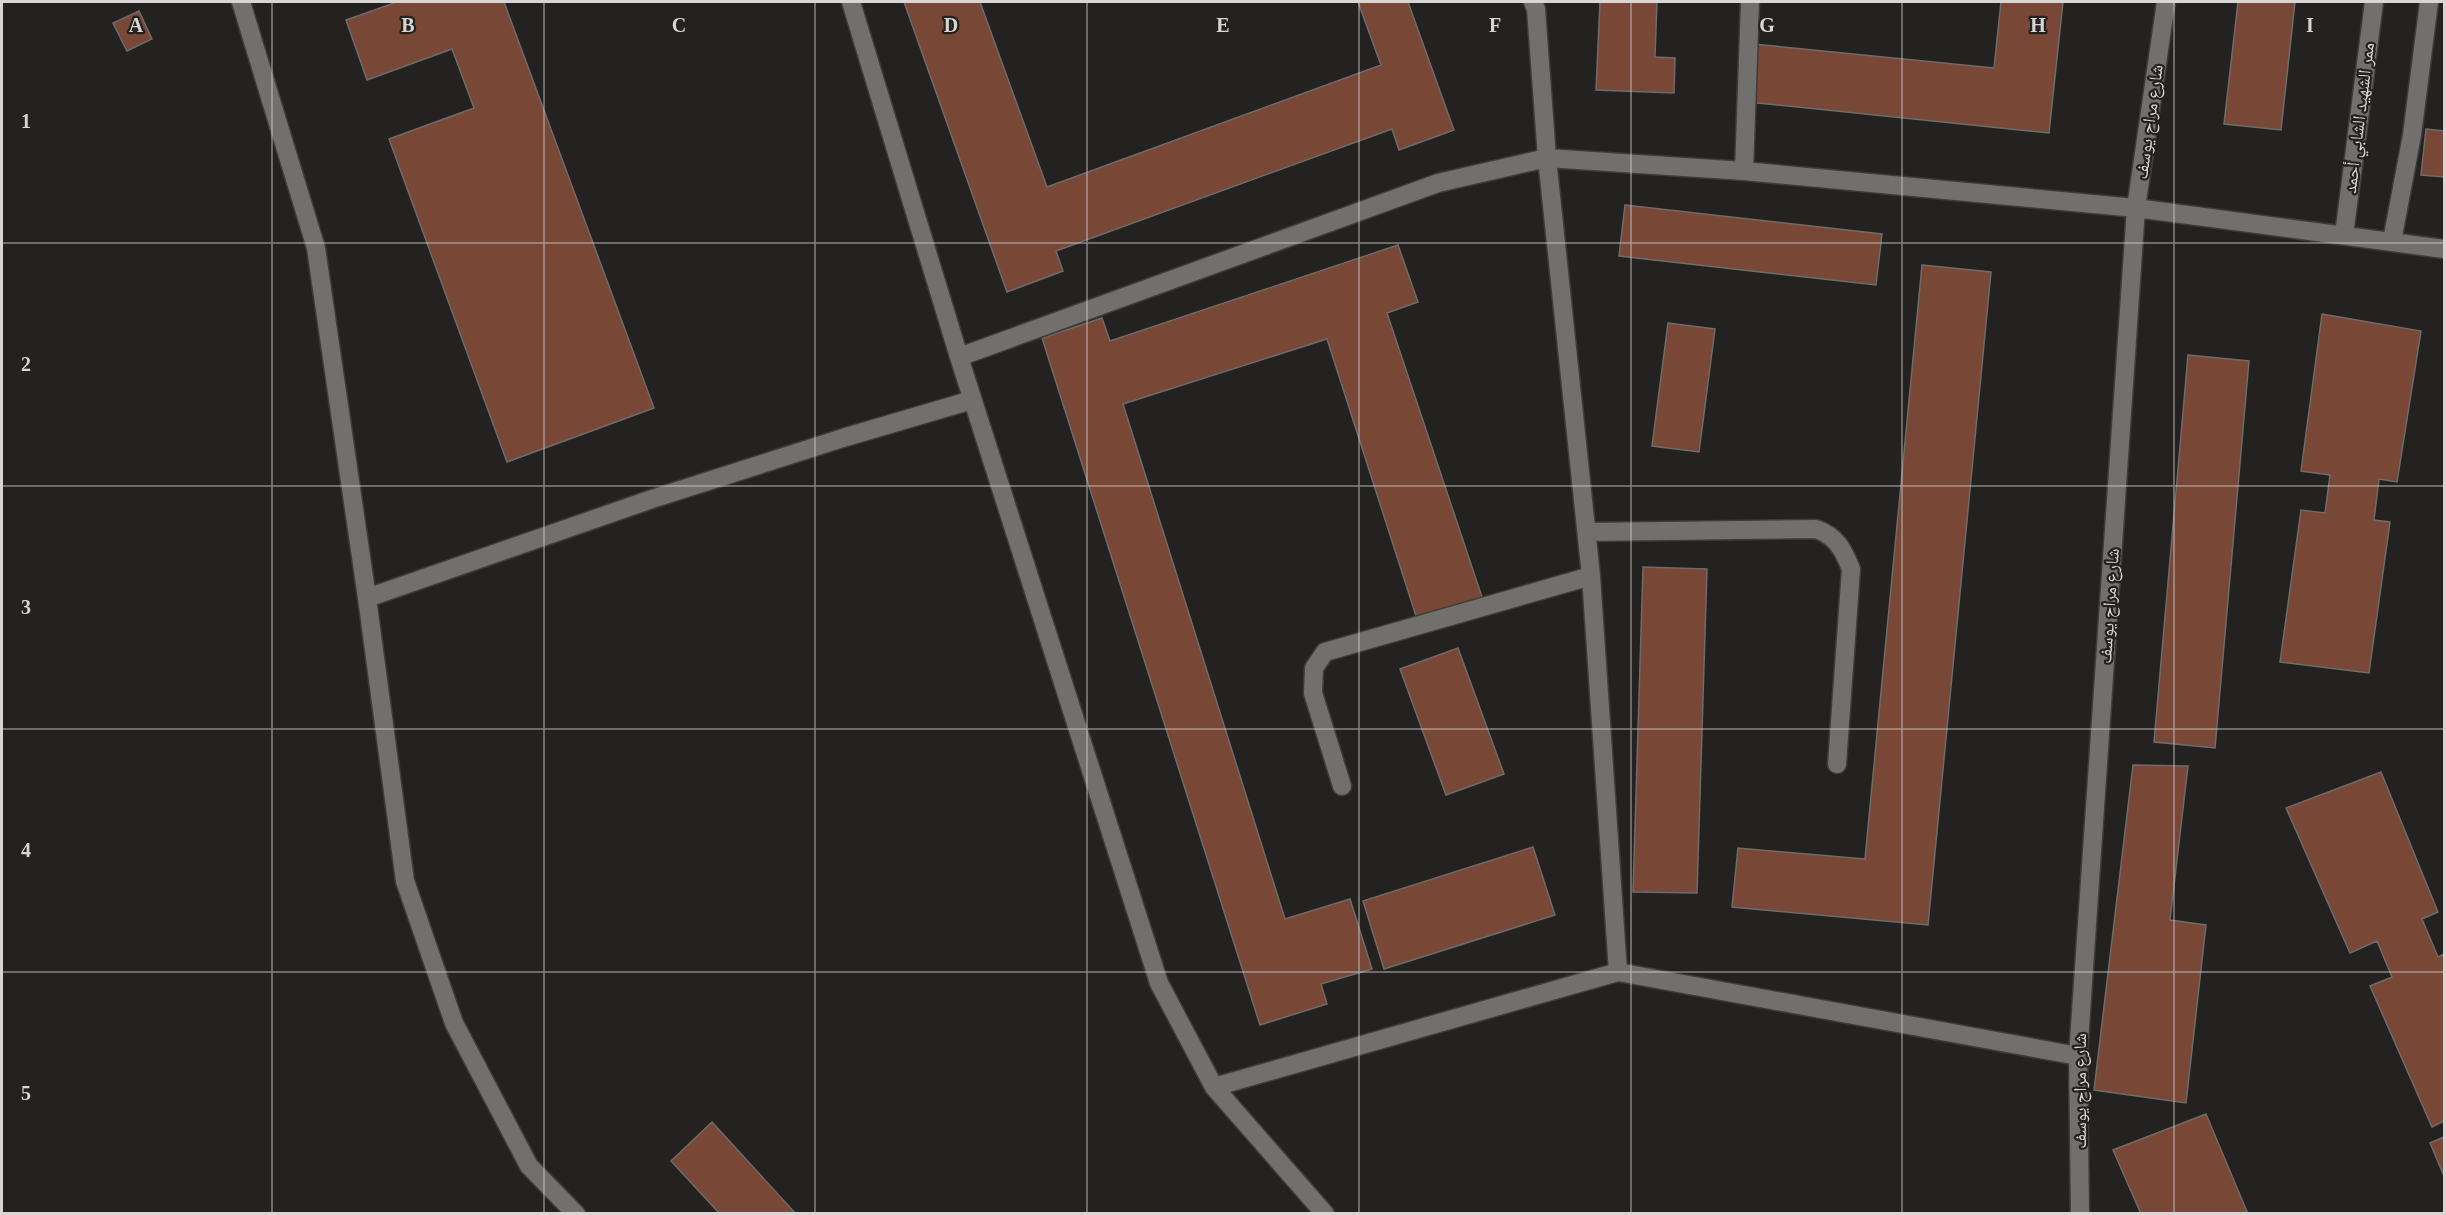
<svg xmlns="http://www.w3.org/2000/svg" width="2446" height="1215" font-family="'Times New Roman','Noto Naskh Arabic',serif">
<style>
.building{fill:#784736;stroke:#6f6b6a;stroke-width:1.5}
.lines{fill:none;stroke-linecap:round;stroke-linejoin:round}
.minor-casing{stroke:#3d3c3a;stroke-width:21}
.minor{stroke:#71706c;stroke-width:18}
.grid{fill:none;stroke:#d7d6d4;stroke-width:1.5;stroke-opacity:0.55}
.labels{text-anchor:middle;stroke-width:4.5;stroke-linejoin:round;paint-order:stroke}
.street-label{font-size:18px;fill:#d7d6d4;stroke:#232220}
.grid-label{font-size:20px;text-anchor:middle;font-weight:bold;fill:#d7d6d4;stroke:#232220;stroke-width:4.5;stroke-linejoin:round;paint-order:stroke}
</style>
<rect width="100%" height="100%" fill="#232220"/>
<path class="building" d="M397,2h107l150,406 -147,54 -118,-323 85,-31 -22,-59 -85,31 -21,-60z
M904,2h76l67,185 334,-122 -23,-63h50l46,128 -55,20 -7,-21 -336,122 7,20 -56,21z
M1600,2h57l-2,55 20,1 -1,35 -78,-3z
M2001,2h62l-14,131 -301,-31 6,-58 240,24z
M2238,2h57l-14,128 -57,-6z
M139,11l13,28 -25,12 -14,-28z
M2426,129l18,2v46l-23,-2z
M1625,205l257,29 -6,51 -257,-29z
M1398,245l20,57 -31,11 95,284 -65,22 -90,-280 -204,65 162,515 65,-20 22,70 -51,15 6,20 -67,21 -218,-687 60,-20 8,23z
M1922,265l69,7 -63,653 -196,-18 6,-59 127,11z
M2322,314l99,17 -24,151 -18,-3 -5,41 16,2 -21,151 -89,-11 21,-152 24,3 5,-38 -29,-4z
M1668,323l47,6 -16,123 -47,-6z
M2188,355l61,6 -34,387 -61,-6z
M1643,567l64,2 -10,324 -64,-1z
M1458,648l46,126 -58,21 -46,-126z
M2133,765l55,1 -18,154 36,5 -20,178 -92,-13z
M2381,772l57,140 -16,7 16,38 6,-3v167l-12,6 -62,-141 22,-9 -15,-36 -27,12 -64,-145z
M1533,847l22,68 -171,54 -21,-68z
M2206,1114l42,100h-107l-28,-64z
M712,1122l84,92h-76l-49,-53z
M2444,1137v39l-14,-33z"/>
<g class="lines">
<g class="minor-casing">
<path id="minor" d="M241,2l75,246 51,350 38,283 49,142 75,143 47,48
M851,2l108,355 200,626 55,104 111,127
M1533,2l3,7 11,149 44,418 27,396
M1744,171l6,-169
M2344,235l30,-233
M2392,241l20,-106 17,-133
M959,357l479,-174 109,-25 197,13 392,37 308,41
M1587,532l229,-3c20,7 27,20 35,40l-14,195
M367,598l285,-99 194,-62 126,-37
M1342,786l-29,-93 1,-25 11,-16 266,-76
M1214,1087l404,-115 460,84
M2080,1214l-2,-158 58,-848 30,-206"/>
</g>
<use href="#minor" class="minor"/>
</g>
<path class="grid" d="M272,2v1212M544,2v1212M815,2v1212M1087,2v1212M1359,2v1212M1631,2v1212M1902,2v1212M2174,2v1212M2,243h2442M2,486h2442M2,729h2442M2,972h2442"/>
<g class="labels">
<g class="street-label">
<text transform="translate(2359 118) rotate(-83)" y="6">ممر الشهيد الشابي أحمد</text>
<text transform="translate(2149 122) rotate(-82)" y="6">شارع مراح يوسف</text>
<text transform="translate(2109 606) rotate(-86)" y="6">شارع مراح يوسف</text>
<text transform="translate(2080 1091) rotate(-90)" y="6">شارع مراح يوسف</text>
</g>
</g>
<g class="grid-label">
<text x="136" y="32">A</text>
<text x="408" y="32">B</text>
<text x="679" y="32">C</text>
<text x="951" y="32">D</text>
<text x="1223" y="32">E</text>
<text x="1495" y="32">F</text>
<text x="1767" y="32">G</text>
<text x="2038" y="32">H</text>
<text x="2310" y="32">I</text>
<text x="26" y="128">1</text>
<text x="26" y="371">2</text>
<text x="26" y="614">3</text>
<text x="26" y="857">4</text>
<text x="26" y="1100">5</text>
</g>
<rect width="2446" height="1215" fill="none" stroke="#d7d6d4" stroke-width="6"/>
</svg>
